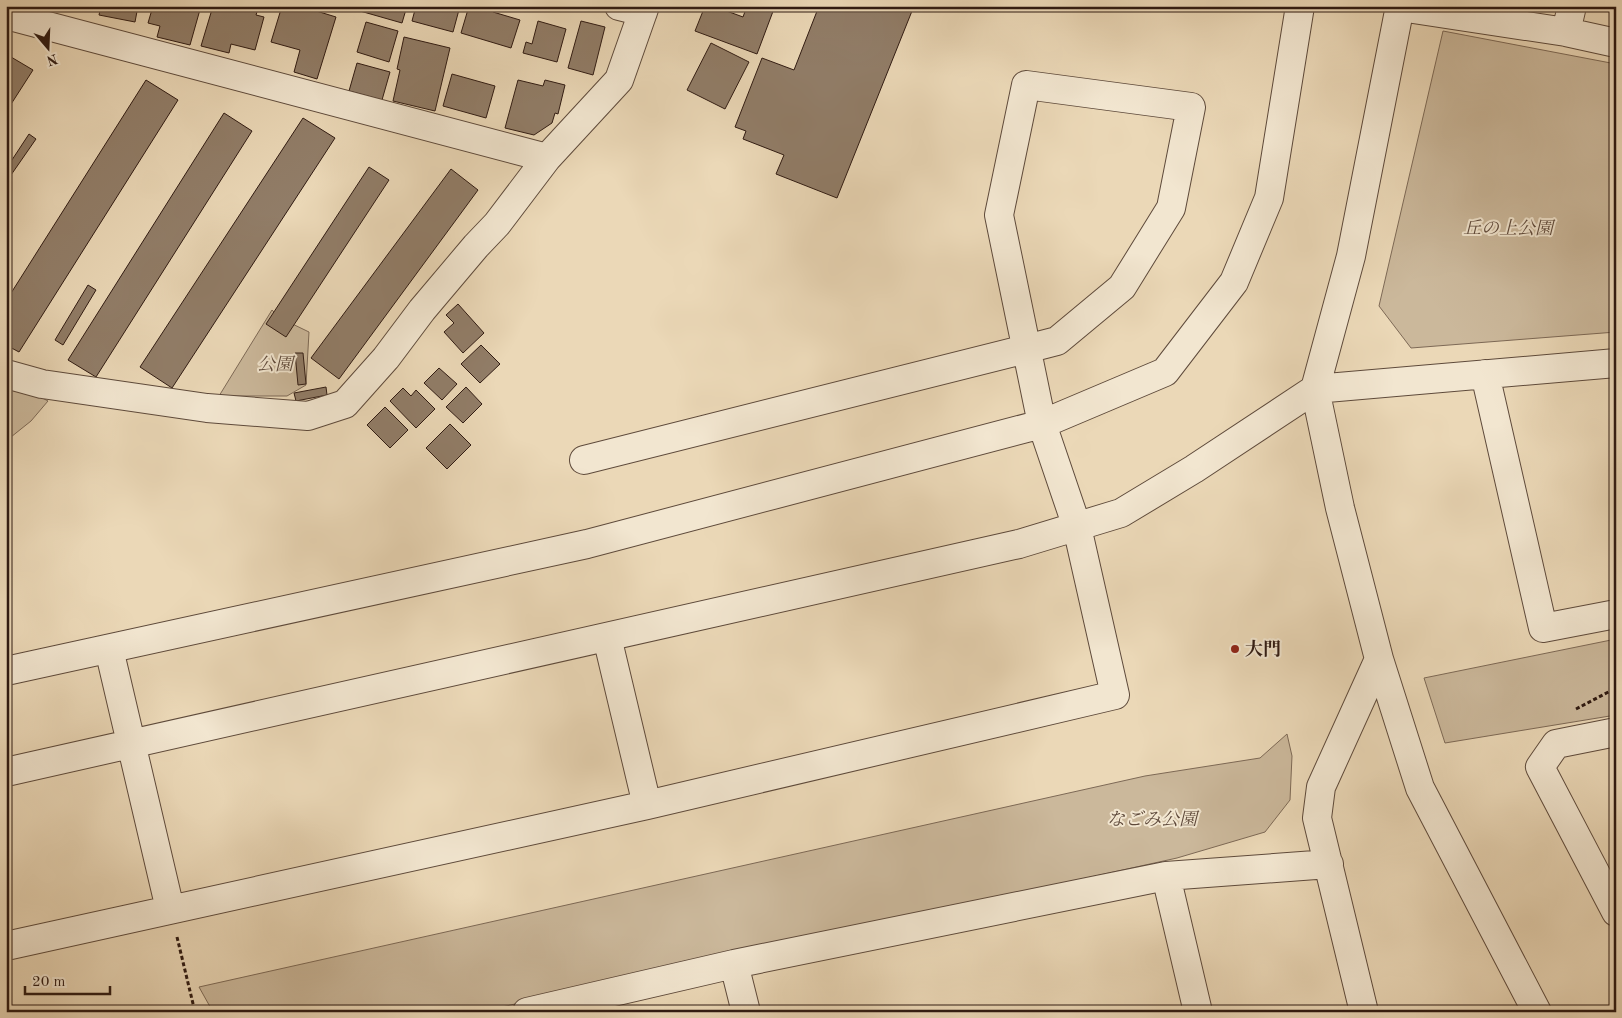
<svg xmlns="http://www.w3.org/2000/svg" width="1622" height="1018" font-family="'Old Standard TT','Noto Serif JP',serif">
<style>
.green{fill:#cbb89b;stroke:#7d6956}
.building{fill:#917d68;stroke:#2f1a12}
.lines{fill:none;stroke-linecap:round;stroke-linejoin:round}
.minor-casing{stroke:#5e4a3b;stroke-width:30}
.path{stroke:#2f1a12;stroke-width:3;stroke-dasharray:4 2.5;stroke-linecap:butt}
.minor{stroke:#f2e6d0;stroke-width:28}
.poi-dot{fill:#8f2418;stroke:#f2e6d0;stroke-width:2}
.labels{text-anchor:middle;stroke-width:4;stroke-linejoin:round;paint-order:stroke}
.park-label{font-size:18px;font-style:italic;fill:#5e493b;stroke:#f2e6d0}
.poi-label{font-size:18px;font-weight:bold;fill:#2f1a12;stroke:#f2e6d0;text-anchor:start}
</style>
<rect width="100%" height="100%" fill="#ebd8b7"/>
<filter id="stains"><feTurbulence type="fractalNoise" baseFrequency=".004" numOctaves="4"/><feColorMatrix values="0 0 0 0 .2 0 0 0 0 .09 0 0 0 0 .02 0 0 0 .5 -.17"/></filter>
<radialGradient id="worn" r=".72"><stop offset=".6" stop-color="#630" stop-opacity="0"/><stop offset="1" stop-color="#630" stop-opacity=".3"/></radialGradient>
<path class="green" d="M1443,31l173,33v268l-205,16 -32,-42z
M272,310l8,8 29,14 -3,53 -19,11h-68z
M6,379l42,22 -17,20 -25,20z
M1616,639v76l-171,28 -21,-65z
M1287,734l5,22 -2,44 -25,32 -88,26 -698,154h-266l-14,-25 946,-211 115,-18z"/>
<path class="building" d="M101,6h37l-3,16 -36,-7z
M153,6h48l-11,39 -33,-8 3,-11 -12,-3z
M213,6h46l-3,9 8,2 -9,33 -24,-6 -2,9 -28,-7z
M282,6h18l36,11 -19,62 -23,-7 6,-22 -29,-8z
M354,6h53l-5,17 -49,-14z
M416,6h44l-7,26 -41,-11z
M469,6h25l-1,6 27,8 -9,28 -50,-15z
M705,6h8l30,11 4,-11h28l-18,48 -62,-23z
M819,6h95l-77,192 -61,-24 8,-19 -41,-16 3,-8 -11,-4 27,-69 32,12z
M538,21l28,8 -9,33 -34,-9 3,-11 6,2z
M581,21l24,6 -12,48 -25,-7z
M366,22l32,9 -9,31 -32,-10z
M404,37l46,11 -15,63 -42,-10 7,-31 -3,-1z
M711,43l38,19 -24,47 -38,-19z
M6,54l27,16 -27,42z
M357,63l33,9 -8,28 -33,-9z
M452,74l43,12 -9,32 -43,-12z
M146,80l32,20 -159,252 -13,-7v-44z
M518,80l25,6 2,-6 20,5 -7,29 -3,-1 -3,10 -18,12 -29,-7z
M224,113l28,18 -156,246 -28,-17z
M303,118l32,20 -163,250 -32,-21z
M29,134l7,5 -25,36 -5,-2v-4z
M369,167l20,13 -103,157 -20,-13z
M451,169l27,21 -139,189 -28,-21z
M88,285l8,5 -33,55 -8,-5z
M458,304l26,29 -21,20 -19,-21 10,-9 -8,-8z
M481,345l19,19 -20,19 -19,-19z
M295,353h8l3,31 -8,1z
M439,368l18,16 -15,16 -18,-17z
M326,387l1,8 -31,6 -2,-8z
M466,387l16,17 -19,19 -17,-16z
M403,388l8,8 5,-6 19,19 -19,19 -26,-27z
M385,407l23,23 -18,18 -23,-23z
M450,424l21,21 -24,24 -21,-21z"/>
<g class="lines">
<g class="minor-casing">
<path id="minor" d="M619,6l24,6
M1400,6l-49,250 -36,133 25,119 39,151 41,129 117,224
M1400,7l166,25 50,11
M6,15l541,143
M1566,32l6,-26
M6,374l36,10 165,24 101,8 37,-12 41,-46 36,-48 54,-64 21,-22 50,-66 72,-78 26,-74
M1485,374l58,254 73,-14
M607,637l40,168
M109,649l61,260
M6,671l581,-127 455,-120 123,-52 69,-90 35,-84 31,-192
M1616,732l-60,12 -16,23 76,145
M6,772l1013,-228 102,-31 73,-44 121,-80 301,-26
M1166,876l32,136
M6,946l641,-141 468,-110 -38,-168 -35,-103 -43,-209 27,-130 165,22 -20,101 -49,79 -65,54 -31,8 -442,111
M734,964l12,48
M527,1012l207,-48 432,-88 163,-12
M1364,1012l-47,-194 4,-31 58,-128"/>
</g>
<path class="path" d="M1576,709l40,-21
M177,937l18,75"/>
<use href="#minor" class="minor"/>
</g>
<circle class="poi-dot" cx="1235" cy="649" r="5"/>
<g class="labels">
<g class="park-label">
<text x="1508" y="234">丘の上公園</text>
<text x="275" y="370">公園</text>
<text x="1152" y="825">なごみ公園</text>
</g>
<g class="poi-label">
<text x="1245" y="655">大門</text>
</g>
</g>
<rect width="1622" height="1018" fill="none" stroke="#ebd8b7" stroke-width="25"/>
<rect x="8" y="8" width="1607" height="1003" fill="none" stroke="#2f1a12" stroke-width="2.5"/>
<rect x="12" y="12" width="1597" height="993" fill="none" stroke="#2f1a12"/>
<g transform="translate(48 48) rotate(161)" stroke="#f2e6d0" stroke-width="4" paint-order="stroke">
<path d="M0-4L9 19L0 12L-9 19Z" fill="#2f1a12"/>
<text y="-8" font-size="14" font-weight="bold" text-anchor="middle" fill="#2f1a12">N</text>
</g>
<path d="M25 986v8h85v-8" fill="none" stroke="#2f1a12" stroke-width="2.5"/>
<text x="32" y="986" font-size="15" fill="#2f1a12" stroke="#f2e6d0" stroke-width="4" paint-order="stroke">20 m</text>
<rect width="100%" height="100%" filter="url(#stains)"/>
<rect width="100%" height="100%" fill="url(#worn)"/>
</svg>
